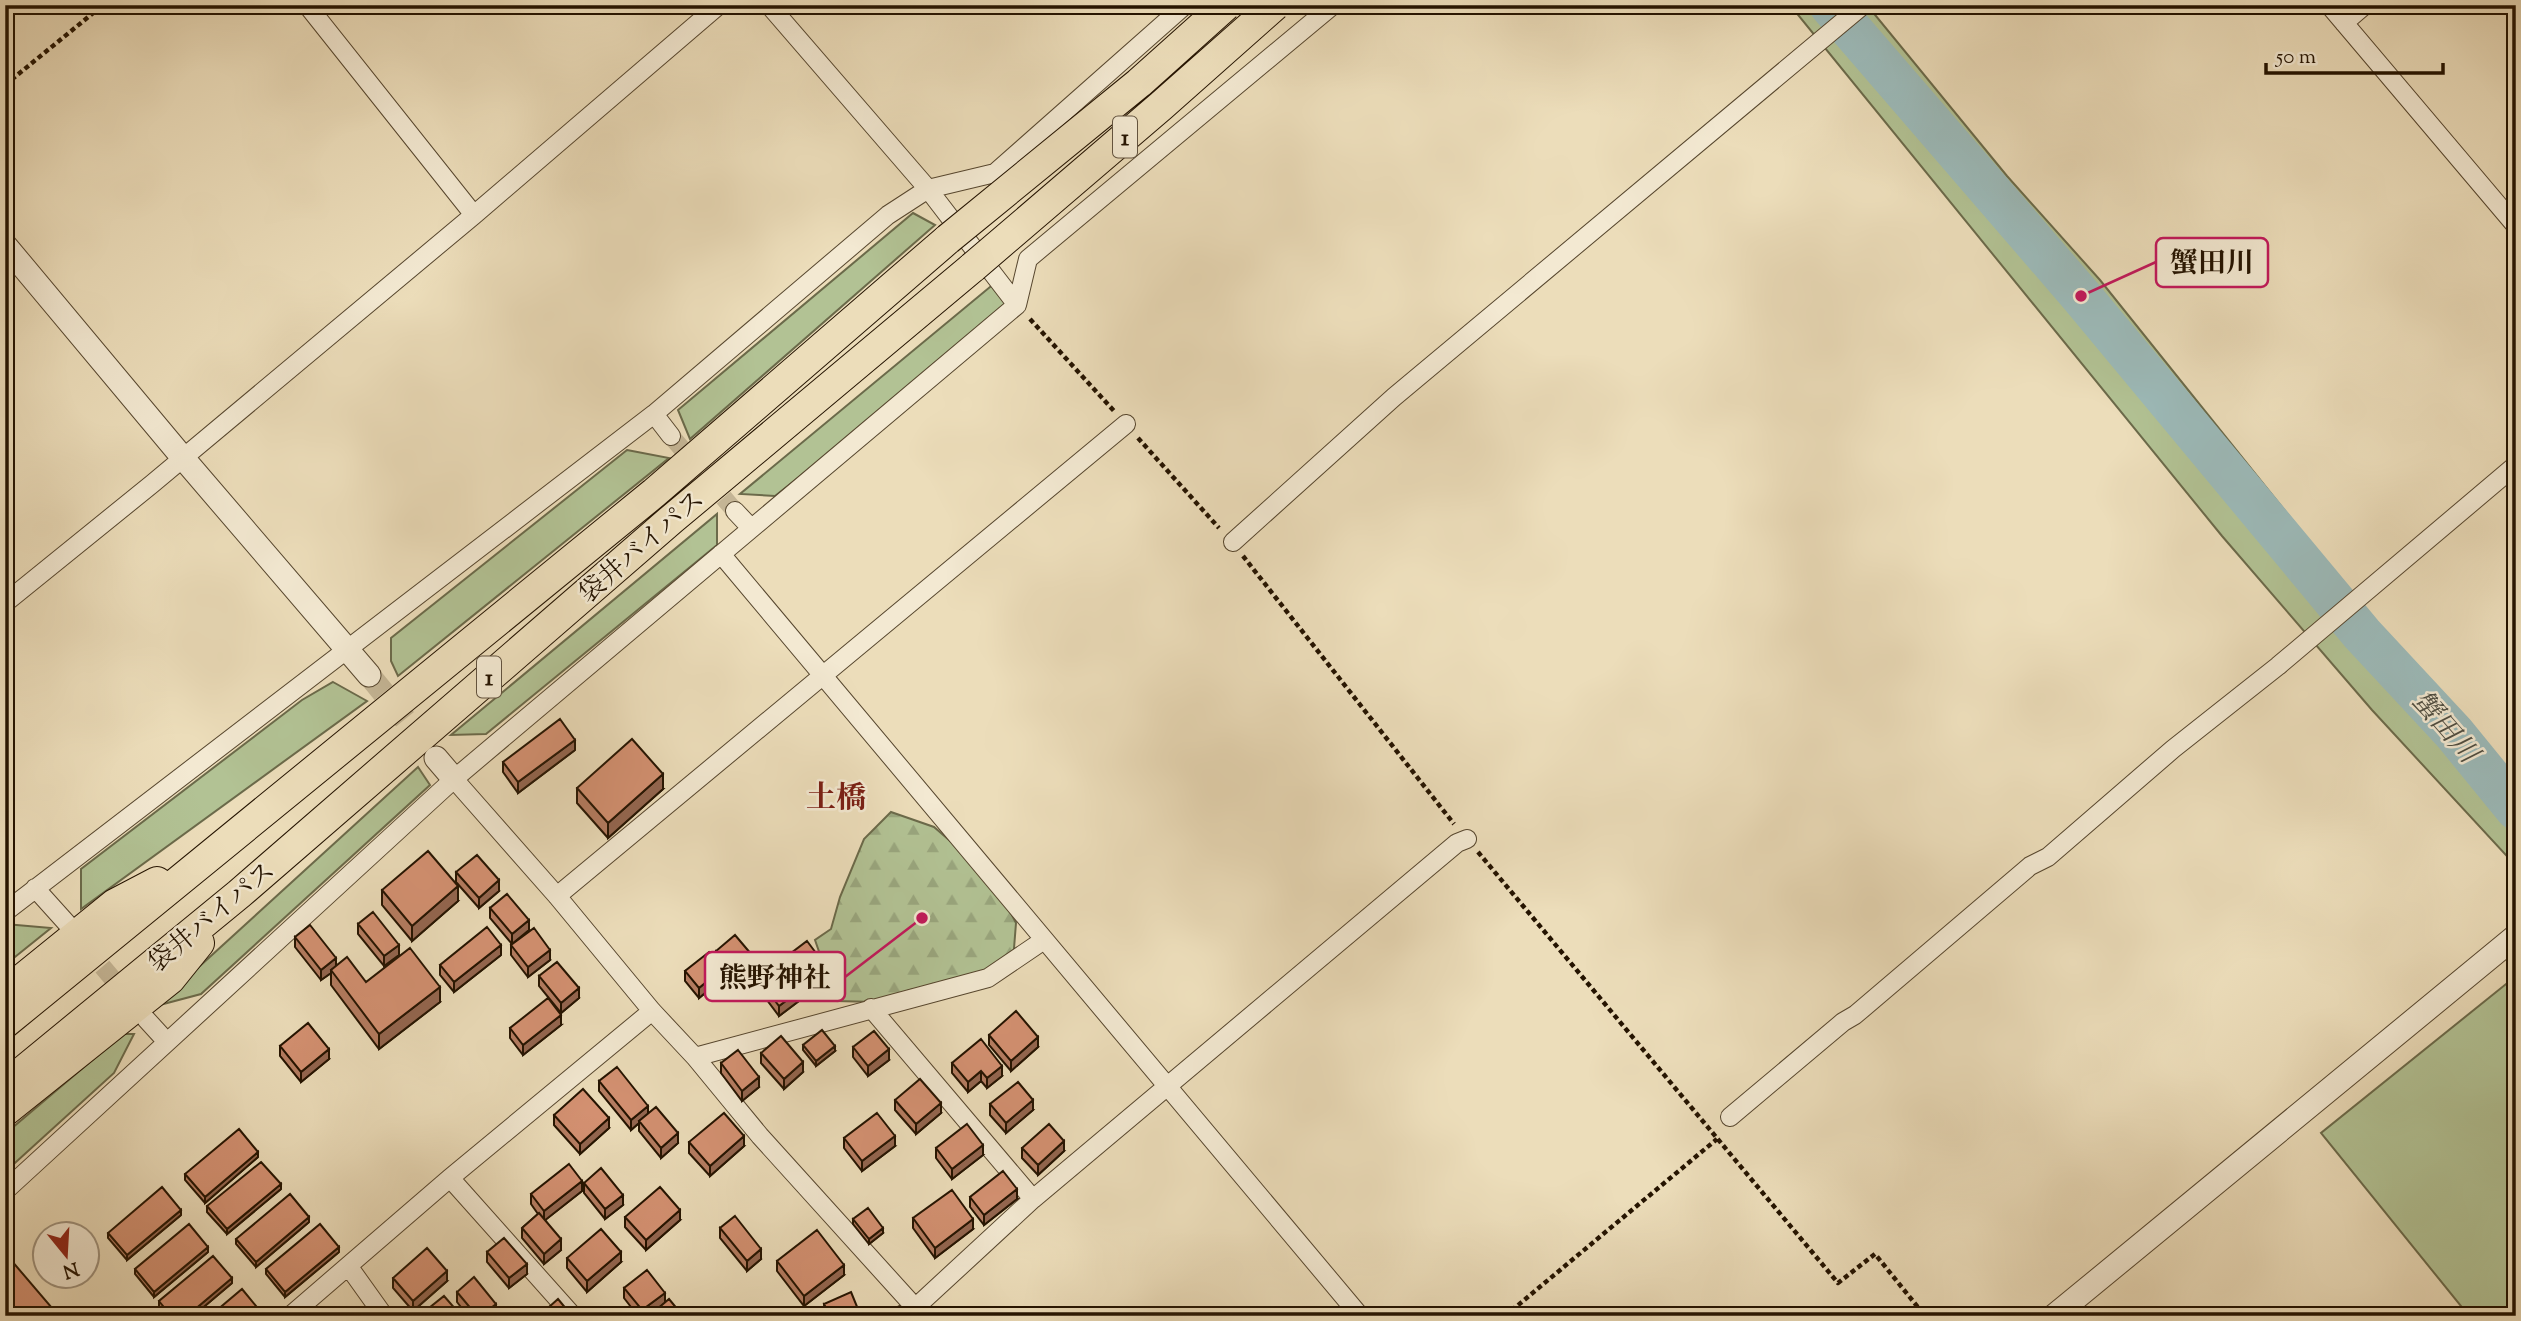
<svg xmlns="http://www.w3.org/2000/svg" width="2521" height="1321" font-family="'Sorts Mill Goudy','Noto Serif JP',serif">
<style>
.grass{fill:#b2c294;stroke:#6b6a4a;stroke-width:2}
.forest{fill:url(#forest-firs);stroke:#6b6a4a;stroke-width:2}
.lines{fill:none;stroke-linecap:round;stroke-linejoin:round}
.river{stroke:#9cbab9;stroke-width:42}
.minor-tunnel{stroke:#c4b595;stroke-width:18;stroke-dasharray:18 9;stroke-linecap:butt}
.tertiary-tunnel{stroke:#c4b595;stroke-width:23;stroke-dasharray:23 11;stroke-linecap:butt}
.minor-casing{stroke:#56462e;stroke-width:20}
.tertiary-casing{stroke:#56462e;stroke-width:25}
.trunk-casing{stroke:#241300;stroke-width:32}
.path{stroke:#241300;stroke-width:4.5;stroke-dasharray:5 3.5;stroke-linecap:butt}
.minor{stroke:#f3e9d2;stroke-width:18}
.tertiary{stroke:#f3e9d2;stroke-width:23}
.trunk{stroke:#ecddba;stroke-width:30}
.trunk-bridge-casing{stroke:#241300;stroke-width:32;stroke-linecap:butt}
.trunk-bridge{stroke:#ecddba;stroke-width:30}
.wall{fill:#b67d62;stroke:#241300;stroke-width:2}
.shaded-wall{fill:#946650;stroke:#241300;stroke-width:2}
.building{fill:#d49172;stroke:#241300;stroke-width:2}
.labels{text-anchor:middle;stroke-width:5;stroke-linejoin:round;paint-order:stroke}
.shield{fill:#f3e9d2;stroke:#62533f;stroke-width:2}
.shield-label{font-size:24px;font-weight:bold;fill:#241300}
.street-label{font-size:26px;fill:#241300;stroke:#f3e9d2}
.water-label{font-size:28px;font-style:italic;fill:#4e4d41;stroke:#f3e9d2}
.quarter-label{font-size:30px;font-weight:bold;fill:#7a1f14;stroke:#f3e9d2}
.leader{fill:none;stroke:#c2185b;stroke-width:2.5}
.callout-dot{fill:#c2185b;stroke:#f3e9d2;stroke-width:2.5}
.callout{fill:#f3e9d2;stroke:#c2185b;stroke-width:2.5}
.callout-label{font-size:28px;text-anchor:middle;font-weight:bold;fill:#241300}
</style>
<defs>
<pattern id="forest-firs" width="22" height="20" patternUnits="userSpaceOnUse" patternTransform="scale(1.75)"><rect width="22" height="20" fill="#b2c294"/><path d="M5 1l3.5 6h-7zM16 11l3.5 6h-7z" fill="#99a67e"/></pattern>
</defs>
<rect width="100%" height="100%" fill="#ecddba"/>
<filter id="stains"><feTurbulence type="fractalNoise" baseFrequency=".00286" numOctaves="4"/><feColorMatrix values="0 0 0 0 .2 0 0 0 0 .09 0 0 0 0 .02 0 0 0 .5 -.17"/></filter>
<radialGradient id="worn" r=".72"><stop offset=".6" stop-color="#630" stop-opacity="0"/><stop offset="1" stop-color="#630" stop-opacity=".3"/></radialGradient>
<path class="grass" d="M1790,5h77l140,171 93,104 291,363 125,148v75l-144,-156 -150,-174z
M913,213l22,12 -245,214 -12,-29z
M996,282l15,29 -236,185 -35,-2z
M627,450l42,8 -271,218 -7,-15v-23z
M717,514v31l-231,189 -35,1z
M333,682l34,19 -286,208v-40l221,-169z
M418,767l12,18 -229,209 -45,12z
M5,924l46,4 -46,37z
M2516,976v340h-47l-148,-183z
M123,1034h11l-20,39 -109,99v-38z"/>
<path class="forest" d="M891,812l43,15 59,51 23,45 -3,38 -48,18 -55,11 -35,12 -39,-1 -21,-61 16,-11 9,-32 24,-58z"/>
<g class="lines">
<path class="river" d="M1830,5l251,291 281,338 92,99 62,76"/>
<path class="minor-tunnel" d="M671,436l64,75
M85,946l43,51"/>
<path class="tertiary-tunnel" d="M369,675l61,75"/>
<g class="minor-casing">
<path id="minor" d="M307,5l167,210
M769,5l159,184 89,116
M2329,5l187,221
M2344,23l21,-18
M654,414l17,22
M735,511l16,17
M1233,542l161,-145 469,-392
M721,554l639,762
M5,603l147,-119 322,-269 245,-210
M454,779l103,117 95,115 43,46 65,79 161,178
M35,888l36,40
M557,896l569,-472
M5,912l649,-498 234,-199 40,-26 67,-16 190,-168
M871,1008l162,191
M146,1019l21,23
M695,1057l293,-79 56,-38
M1730,1117l113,-95 12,-7 175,-149 18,-9 125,-108 105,-83 238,-201
M450,1178l123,138
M5,1191l449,-412 563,-474 11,-46 305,-254
M349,1267l35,49
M290,1316l160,-138 202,-167
M900,1316l16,-9 117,-108 424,-356 10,-4"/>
</g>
<g class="tertiary-casing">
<path id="tertiary" d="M5,245l178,213 186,217
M436,758l18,21
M2054,1316l462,-380"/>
</g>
<g class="trunk-casing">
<path id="trunk" d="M5,993l110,-89 42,-22
M5,1023l649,-530 294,-254
M5,1086l234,-192 433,-375 301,-252
M5,1111l165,-132 29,-36"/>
</g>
<path class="path" d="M5,85l98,-80
M1030,319l84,92
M1138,438l81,90
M1243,556l211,268
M1478,852l360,431 37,-29 50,62
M1505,1316l212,-177"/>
<use href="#minor" class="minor"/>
<use href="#tertiary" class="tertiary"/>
<use href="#trunk" class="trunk"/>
<g class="trunk-bridge-casing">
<path id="trunk-bridge" d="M948,239l191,-156 87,-78
M973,267l188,-161 114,-101"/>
</g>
<use href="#trunk-bridge" class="trunk-bridge"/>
</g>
<path class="wall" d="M575,750l-57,43 -15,-21v-10z
M577,788l86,1 -55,49 -31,-35z
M456,872l43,19 -20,17 -23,-26z
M382,890l76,11 -46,40 -30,-36z
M490,908l39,22 -17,14 -22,-26z
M358,924l41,31 -15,11 -26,-32z
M295,937l41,29 30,16 74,20 -61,47 -48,-64v-12l-10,7 -26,-33z
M511,945l39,15 -22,17 -17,-22z
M716,951l41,20 -19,16 -15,-18v9l-24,20 -14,-17v-10l31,-11z
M501,955l-47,37 -14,-17v-10z
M539,976l40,22 -18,15 -22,-27z
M758,978l70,1 -49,37 -21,-28z
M561,1025l-38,30 -13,-17v-10z
M989,1035l49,12 -27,24 -22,-26z
M803,1045l32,6 -19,15 -13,-16z
M280,1046l49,13 -28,23 -21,-26z
M853,1047l36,13 -21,16 -15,-19z
M761,1053l42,19 -19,17 -23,-26z
M721,1063l38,24 -17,14 -21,-28z
M952,1063l50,13 -15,12 -6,-7 -13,11 -16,-19z
M599,1081l49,32 30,30 -17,15 -22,-27v-8l-8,7 -32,-39z
M895,1100l46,13 -25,21 -21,-24z
M990,1104l43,6 -27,23 -16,-18z
M554,1115l55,13 -29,26 -26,-29z
M844,1138l51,8 -33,25 -18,-23z
M689,1142l55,4 -34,30 -21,-23z
M936,1148l47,7 -31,24 -16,-21z
M1022,1148l42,3 -26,24 -16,-17z
M258,1157l-53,46 -20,-23v-6z
M584,1183l39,22 -18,14 -21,-26z
M281,1189l-54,45 -20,-22v-6z
M582,1191l-37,29 16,30 -17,14 -22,-26v-10l16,-14 -7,-10v-10z
M970,1197l47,2 -33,26 -14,-18z
M181,1215l-54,45 -19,-22v-5z
M625,1217l55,3 -34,30 -21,-23z
M913,1218l60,11 -38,29 -22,-30z
M853,1219l30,14 -14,11 -16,-20z
M309,1222l-53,45 -20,-23v-5z
M720,1228l41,31 -14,12 -27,-33z
M208,1252l-54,45 -19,-23v-5z
M339,1252l-54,45 -19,-23v-5z
M487,1252l40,22 -18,14 -22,-26z
M567,1258l54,4 -34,30 -20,-24z
M777,1261l67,14 -40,31 -27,-35z
M393,1278l54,3 -34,30 -20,-23z
M232,1283l-39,33h-26l-8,-10v-5z
M624,1288l41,15 -17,13h-10l-14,-18z
M457,1292l39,22 -3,2h-25l-11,-14z
M824,1304l36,12h-35z"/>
<path class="shaded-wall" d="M575,740v10l-57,43v-11z
M663,774v15l-55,49v-15z
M499,880v11l-20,17v-10z
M458,886v15l-46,40v-15z
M529,920v10l-17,14v-10z
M399,945v10l-15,11v-10z
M501,945v10l-47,37v-10z
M550,950v10l-22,17v-10z
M336,958v10l-5,2v3l-10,7v-10z
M757,961v10l-19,16v-10z
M723,968v10l-24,20v-10z
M828,969v10l-49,37v-10z
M440,987v15l-61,47v-15z
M579,988v10l-18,15v-10z
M561,1015v10l-38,30v-10z
M1038,1037v10l-27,24v-10z
M835,1046v5l-19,15v-5z
M329,1049v10l-28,23v-10z
M889,1049v11l-21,16v-10z
M803,1062v10l-19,17v-10z
M1002,1066v10l-15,12v-10z
M981,1071v10l-13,11v-10z
M759,1077v10l-17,14v-10z
M1033,1100v10l-27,23v-10z
M941,1103v10l-25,21v-10z
M648,1106v10l-9,5v2l-8,7v-10z
M609,1118v10l-29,26v-10z
M678,1133v10l-17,15v-10z
M744,1136v10l-34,30v-10z
M895,1136v10l-33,25v-10z
M1064,1141v10l-26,24v-10z
M983,1145v10l-31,24v-10z
M258,1152v5l-53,46v-6z
M582,1181v10l-38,30v-10z
M281,1184v5l-54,45v-5z
M1017,1189v10l-33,26v-10z
M623,1195v10l-18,14v-10z
M181,1210v5l-54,45v-5z
M680,1210v10l-34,30v-10z
M309,1217v5l-53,45v-5z
M973,1219v10l-38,29v-10z
M883,1228v5l-14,11v-5z
M561,1239v11l-17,14v-10z
M208,1247v5l-54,45v-5z
M339,1247v5l-54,45v-5z
M761,1249v10l-14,12v-10z
M621,1252v10l-34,30v-11z
M527,1264v10l-18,14v-10z
M844,1265v10l-40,31v-10z
M447,1271v10l-34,30v-10z
M232,1278v5l-39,33h-6z
M665,1293v10l-17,13h-6v-6z
M496,1304v10l-3,2h-12z"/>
<path class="building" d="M560,719l15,21 -57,42 -15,-20z
M632,739l31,35 -55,49 -31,-35z
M428,851l30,35 -46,40 -30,-36z
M477,855l22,25 -20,18 -23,-26z
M507,894l22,26 -17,14 -22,-26z
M373,912l26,33 -15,11 -26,-32z
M310,925l26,33 -15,12 -26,-33z
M487,927l14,18 -47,37 -14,-17z
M534,928l16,22 -22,17 -17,-22z
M735,935l22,26 -19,16 -22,-26z
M807,941l21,28 -49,37 -21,-28z
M410,948l30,39 -61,47 -48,-64 16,-13 19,25z
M709,952l14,16 -24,20 -14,-17z
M557,962l22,26 -18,15 -22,-27z
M548,998l13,17 -38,30 -13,-17z
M1016,1011l22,26 -27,24 -22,-26z
M308,1023l21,26 -28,23 -21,-26z
M822,1030l13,16 -19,15 -13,-16z
M874,1031l15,18 -21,17 -15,-19z
M781,1036l22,26 -19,17 -23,-26z
M981,1039l21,27 -15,12 -6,-7 -13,11 -16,-19z
M738,1050l21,27 -17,14 -21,-28z
M617,1067l31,39 -17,14 -32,-39z
M920,1079l21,24 -25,21 -21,-24z
M1018,1082l15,18 -27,23 -16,-19z
M583,1089l26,29 -29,26 -26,-29z
M656,1107l22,26 -17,15 -22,-27z
M724,1113l20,23 -34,30 -21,-24z
M877,1113l18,23 -33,25 -18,-23z
M967,1124l16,21 -31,24 -16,-21z
M1049,1124l15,17 -26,24 -16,-17z
M239,1129l19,23 -53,45 -20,-23z
M261,1162l20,22 -54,45 -20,-23z
M569,1164l13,17 -38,30 -13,-17z
M601,1168l22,27 -18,14 -21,-26z
M1003,1171l14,18 -33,26 -14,-18z
M162,1187l19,23 -54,45 -19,-22z
M660,1187l20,23 -34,30 -21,-23z
M952,1190l21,29 -38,29 -22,-30z
M290,1194l19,23 -53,45 -20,-23z
M868,1208l15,20 -14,11 -16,-20z
M539,1213l22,26 -17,15 -22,-26z
M735,1216l26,33 -14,12 -27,-33z
M189,1224l19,23 -54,45 -19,-23z
M320,1224l19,23 -54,45 -19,-23z
M601,1229l20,23 -34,29 -20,-23z
M817,1230l27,35 -40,31 -27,-35z
M504,1238l23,26 -18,14 -22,-26z
M427,1248l20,23 -34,30 -20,-23z
M5,1253l53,62 -53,1z
M213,1256l19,22 -45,38h-16l-12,-15z
M647,1270l18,23 -23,17 -18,-22z
M474,1277l22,27 -15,12h-4l-20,-24z
M242,1289l19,23 -5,4h-46z
M851,1292l9,22 -4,2h-26l-6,-12z
M444,1296l14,16 -5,4h-34z
M558,1299l14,17h-33z
M669,1299l14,17h-34z"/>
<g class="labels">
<g class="shield">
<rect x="1113" y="116.5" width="24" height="41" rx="5"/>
<rect x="477" y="656.5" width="24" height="41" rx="5"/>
</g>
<g class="shield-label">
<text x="1125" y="145">1</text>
<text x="489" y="685">1</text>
</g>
<g class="street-label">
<text transform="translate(641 546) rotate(-41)" y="9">袋井バイパス</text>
<text transform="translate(211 916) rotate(-40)" y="9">袋井バイパス</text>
</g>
<g class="water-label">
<text transform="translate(2446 726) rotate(49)" y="10">蟹田川</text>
</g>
<g class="quarter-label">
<text x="836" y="807">土橋</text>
</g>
</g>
<path class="leader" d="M2081 296L2156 262M922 918L845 977"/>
<g class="callout-dot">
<circle cx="2081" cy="296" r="7"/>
<circle cx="922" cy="918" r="7"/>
</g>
<g class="callout">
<rect x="2156" y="238" width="112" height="49" rx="7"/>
<rect x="705" y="952" width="140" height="49" rx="7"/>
</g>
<g class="callout-label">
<text x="2212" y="272">蟹田川</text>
<text x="775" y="987">熊野神社</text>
</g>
<rect width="2521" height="1321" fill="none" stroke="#ecddba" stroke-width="28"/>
<rect x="7" y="7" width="2507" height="1307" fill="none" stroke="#241300" stroke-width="3.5"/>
<rect x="14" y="14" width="2493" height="1293" fill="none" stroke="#241300" stroke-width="2"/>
<g transform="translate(66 1255) rotate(162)"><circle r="33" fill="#f3e9d2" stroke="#a0937e" stroke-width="2"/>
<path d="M0-5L12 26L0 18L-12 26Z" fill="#8f2418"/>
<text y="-10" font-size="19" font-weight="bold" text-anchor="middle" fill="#241300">N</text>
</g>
<path d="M2266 63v10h177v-10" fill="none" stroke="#241300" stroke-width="3.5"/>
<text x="2276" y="63" font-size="21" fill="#241300" stroke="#f3e9d2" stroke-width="5" paint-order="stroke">50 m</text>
<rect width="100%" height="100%" filter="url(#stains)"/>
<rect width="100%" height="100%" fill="url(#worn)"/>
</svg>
